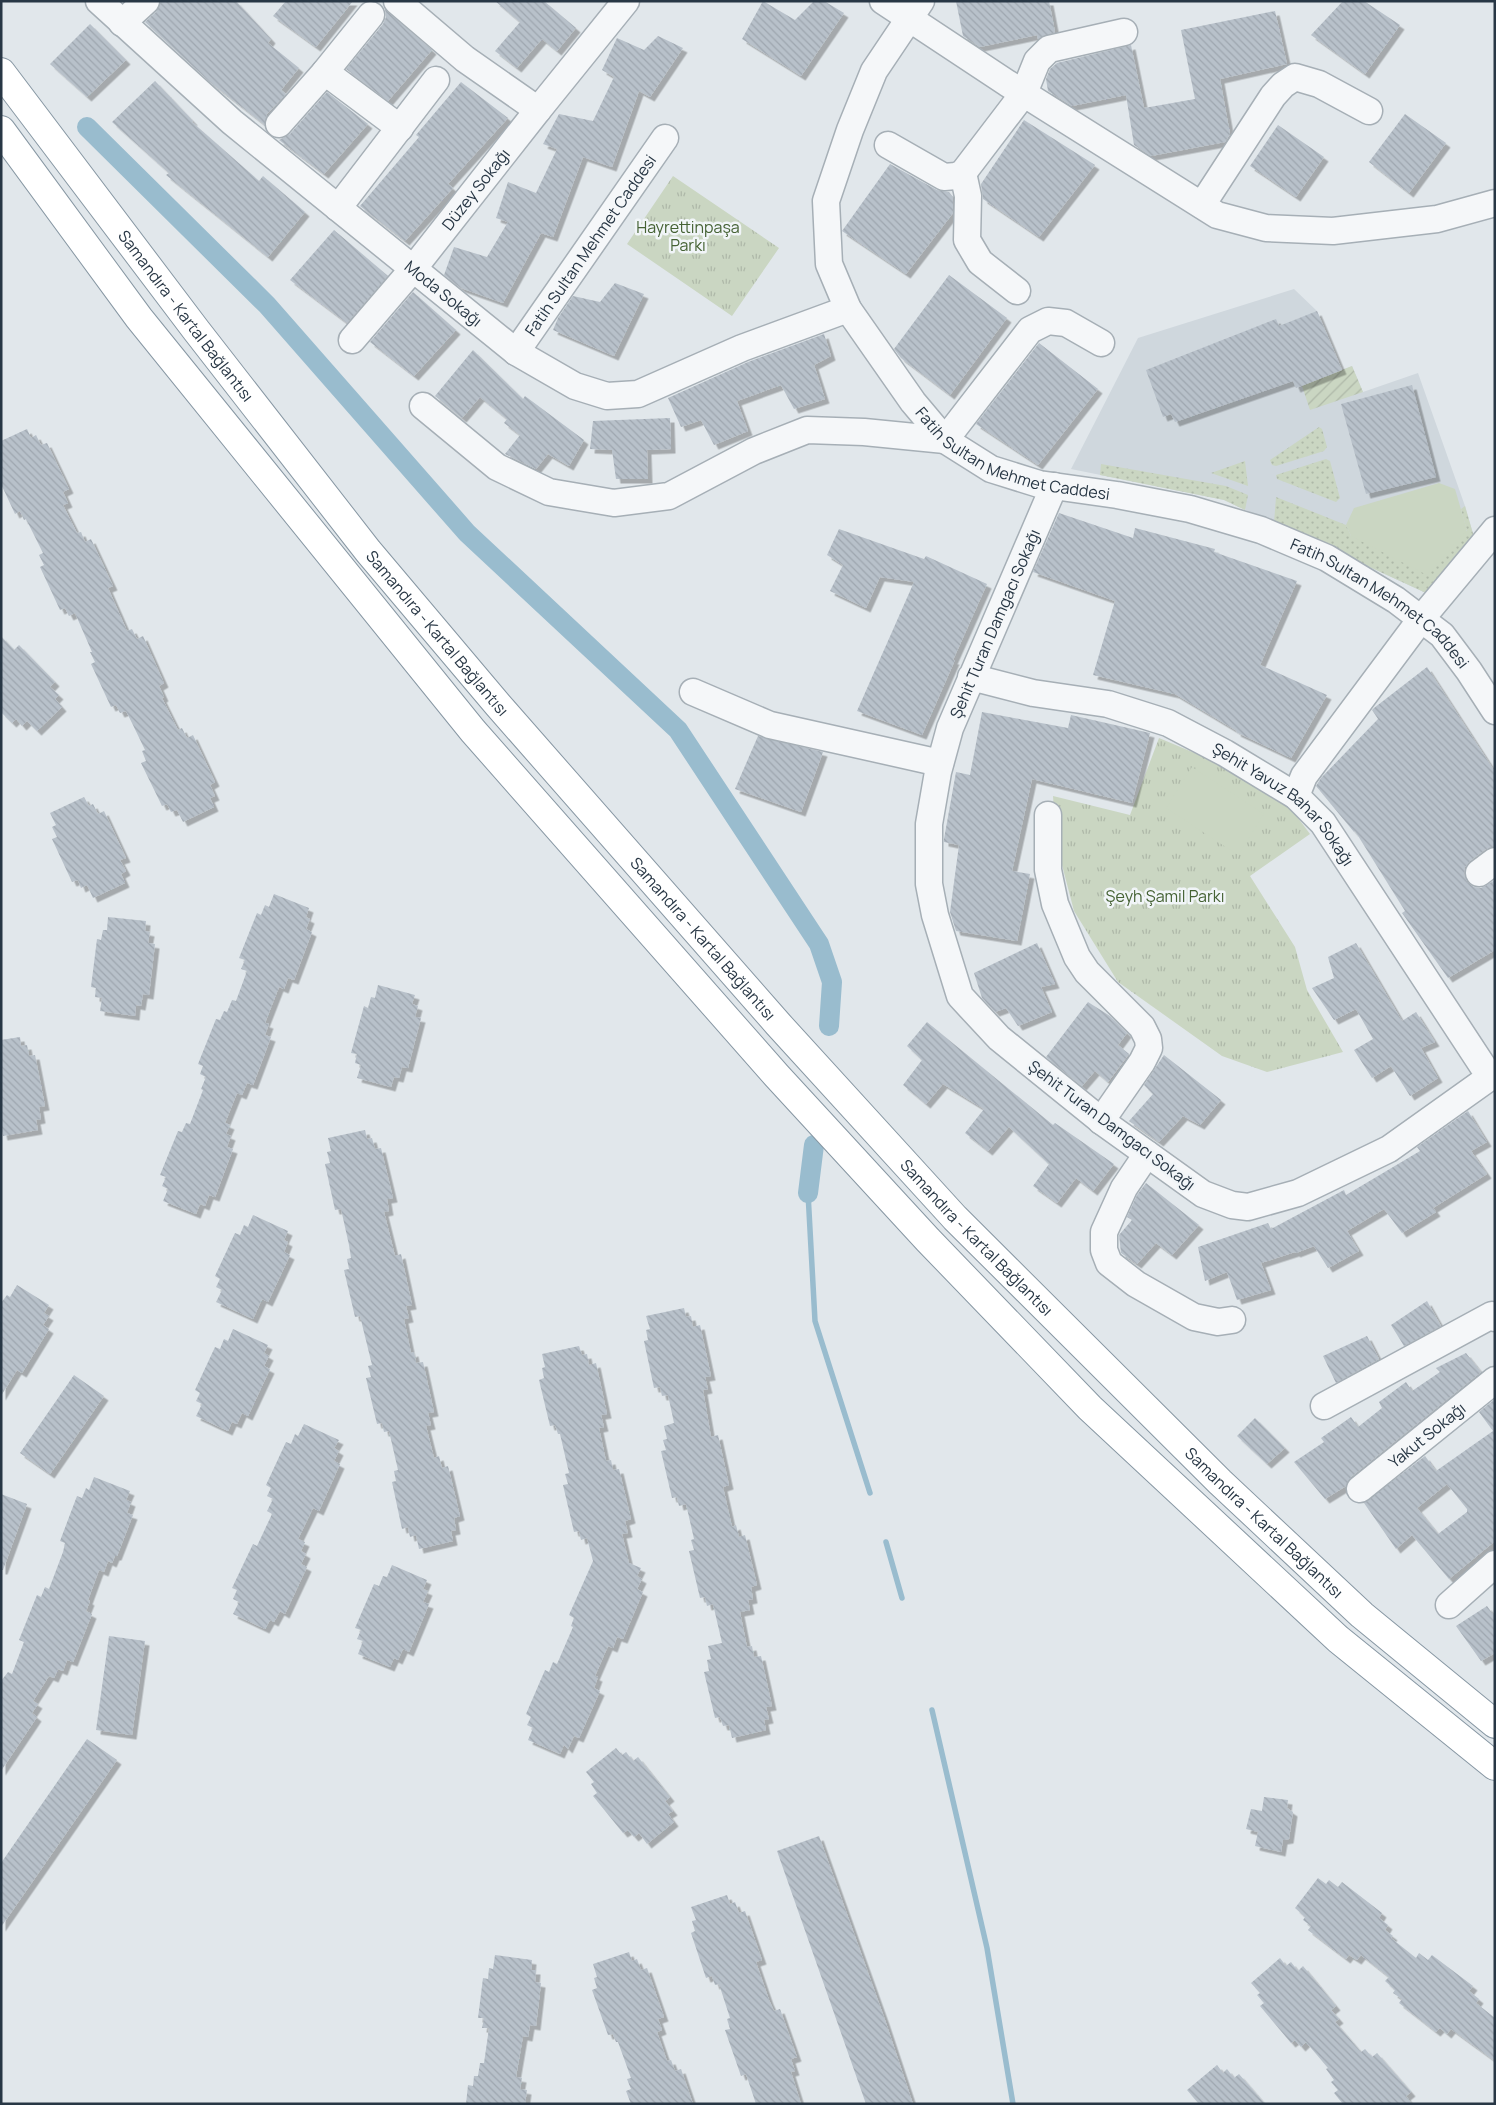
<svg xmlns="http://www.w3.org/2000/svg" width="1496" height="2105" font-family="Manrope,sans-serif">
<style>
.built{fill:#cfd7dd}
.grass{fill:url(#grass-dots)}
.park{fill:url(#park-tufts)}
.garden{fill:url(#garden-furrows)}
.pitch{fill:#cad6c2}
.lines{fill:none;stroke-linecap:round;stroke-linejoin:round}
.stream{stroke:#99bcce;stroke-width:5.5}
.canal{stroke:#99bcce;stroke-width:20}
.building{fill:url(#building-back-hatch);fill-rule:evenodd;filter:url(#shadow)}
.minor-casing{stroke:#a6afb6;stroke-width:29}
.highway-casing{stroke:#8797a3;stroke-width:30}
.minor{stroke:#f5f7f9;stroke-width:26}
.highway{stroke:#fff;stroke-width:28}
.labels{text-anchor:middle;stroke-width:5;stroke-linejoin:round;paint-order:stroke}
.street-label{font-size:16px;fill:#283745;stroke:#f1f5f8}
.park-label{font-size:16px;fill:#456234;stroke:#f1f5f8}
</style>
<defs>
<pattern id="grass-dots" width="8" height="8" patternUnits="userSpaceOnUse" patternTransform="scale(1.25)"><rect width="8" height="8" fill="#cad6c2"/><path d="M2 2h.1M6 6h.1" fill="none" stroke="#aeb8a8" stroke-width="1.8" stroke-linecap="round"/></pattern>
<pattern id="park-tufts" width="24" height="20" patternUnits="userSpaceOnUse" patternTransform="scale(1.25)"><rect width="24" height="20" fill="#cad6c2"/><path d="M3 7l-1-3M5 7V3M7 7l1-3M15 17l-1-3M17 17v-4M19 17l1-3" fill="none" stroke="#aeb8a8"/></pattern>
<pattern id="garden-furrows" width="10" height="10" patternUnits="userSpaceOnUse" patternTransform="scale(1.25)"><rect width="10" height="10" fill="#cad6c2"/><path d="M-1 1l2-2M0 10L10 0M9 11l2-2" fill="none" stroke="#aeb8a8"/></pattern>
<pattern id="building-back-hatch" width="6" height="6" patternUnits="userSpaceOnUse" patternTransform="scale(1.25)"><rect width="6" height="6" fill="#b8c1ca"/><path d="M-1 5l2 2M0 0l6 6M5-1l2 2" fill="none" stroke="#9ea6af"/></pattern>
<filter id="shadow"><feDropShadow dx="4.5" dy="4.5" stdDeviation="0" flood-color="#0004"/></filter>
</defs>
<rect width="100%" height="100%" fill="#e1e7eb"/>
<path class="built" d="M1294,289l23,22 25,59 10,-4 11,26 55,-19 47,133 9,31 -48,56 -202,-93 -153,-31 67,-131z"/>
<path class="grass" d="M1319,427l3,2 5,18 -3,4 -48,15 -4,-1 -2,-5z
M1326,459l4,2 10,37 -4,4 -59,-23 -1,-4z
M1245,461l3,25 -37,-13z
M1101,464l125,22 22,9 -3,15 -21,-10 -124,-25z
M1276,497l70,28 5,11 116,-5 -6,-22 4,-3 9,31 -48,56 -152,-70z"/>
<path class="park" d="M673,176l106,72 -47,68 -105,-72z
M1159,738l50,21 83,51 18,24 -60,42 45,71 12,43 36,62 -76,20 -45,-16 -104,-74 -44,-71 -18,-69 -3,-46 77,19z"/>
<path class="garden" d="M1352,366l11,26 -53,18 -8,-24z"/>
<path class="pitch" d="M1439,483l16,6 12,41 -40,45 -76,-39 -5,-11 8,-17z
M1192,767l72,47 -26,41 -72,-47z"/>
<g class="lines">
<path class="stream" d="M808,1193l7,128 55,172
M886,1542l16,56
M932,1710l55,238 26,156"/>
<path class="canal" d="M87,127l180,178 200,228 211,197 141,214 13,38 -3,44
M808,1193l6,-48"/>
</g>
<path class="building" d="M161,1h75l35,38 -3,4 31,25 -18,22 5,4 -19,20 -2,11 -55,-43 -65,-60 11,-10z
M286,1h67l-37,46 -43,-31z
M495,1h49l32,27 -19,23 -15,-12 -25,29 -22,-17 25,-29z
M763,1l32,19 19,-19h10l20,12 -43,63 -59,-37z
M956,1h93l6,31 -17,7 -1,-4 -57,12 -17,-11z
M1343,1h21l36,24 -35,49 -54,-39z
M385,9l47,41 -44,51 -42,-32 37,-45 3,-7z
M1275,11l12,53 -67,15 10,55 -5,8 -74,14 -17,-11 -8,-50 -54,11 -24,-15 -2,-12 4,-10 7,-6 74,-18 13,63 51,-9 -14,-69z
M90,24l36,36 -39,37 -37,-33z
M658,36l25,12 -33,49 -11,-6 -27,76 -29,-10 -30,80 -12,-4 -38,70 -42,-15 -17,-13 10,-28 33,10 21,-35 -12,-4 12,-36 28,11 21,-44 -14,-5 16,-30 34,7 21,-44 -12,-7 15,-32 27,12z
M155,81l38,40 -1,1 67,59 4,-5 42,36 -37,45 -102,-82 3,-2 -57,-51z
M461,82l47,36 -60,66 5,4 -48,53 -45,-35 59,-69 -3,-2z
M327,92l41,32 -44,50 -45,-34 11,-6z
M1405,114l41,29 -37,50 -40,-31z
M1024,120l71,45 -56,72 -56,-38 -2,-15z
M1278,125l46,32 -28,40 -46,-31z
M890,164l47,26 12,2 4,5v16l-47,61 -64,-43z
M334,230l54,46 -41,47 -57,-43z
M949,275l58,43 -57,77 -49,-37 -7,-9z
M615,283l29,11 -30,62 -61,-26 5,-12 15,-22 27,6z
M413,292l43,38 -42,46 -44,-34z
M1317,311l25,59 -46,18 -3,-7 -118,41 -4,-8 -8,3 -17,-47 130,-51 3,7z
M824,334l7,22 -17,9 11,34 -31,10 -13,-24 -44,16 11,30 -34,14 -13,-25 -20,7 -13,-29 80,-36z
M1039,343l59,46 -60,76 -62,-41z
M473,350l50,49 2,-3 59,44 -15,26 -21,-12 -12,15 -31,-15 15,-19 -16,-12 3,-4 -27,-22 -18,21 -27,-22z
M1412,385l24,92 -70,17 -25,-90z
M670,418l1,31 -24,1 1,29h-32l-4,-29 -22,-1 3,-28z
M27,429l4,9 5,-3 5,10 6,-2 22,46 -6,3 5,11 -5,2 14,28 4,-1 4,10 6,-3 22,47 -5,2 19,43 5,-2 5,10 6,-3 21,47 -5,3 5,11 -2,1 16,32 4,-2 5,10 6,-3 22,47 -5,3 5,11 -5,2 4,9 -31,15 -6,-12 -6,2 -4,-8 -5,2 -21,-43 5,-2 -4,-10 3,-1 -13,-27 -6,-12 -6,2 -4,-8 -5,2 -20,-43 4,-2 -5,-10h2l-17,-39 -6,3 -4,-8 -5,2 -20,-43 4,-2 -5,-10 4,-2 -17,-34 -2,1 -4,-9 -5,3 -14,-30v-43z
M1059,513l74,25 2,-10 80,21 -1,3 83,29 -37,84 67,30 -36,63 -55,-26 1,-1 -62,-37 -82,-19 22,-74 -82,-29z
M839,529l85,30 2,-3 61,28 -34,76h2l-33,75 -65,-24 57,-129 -34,-5 -14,31 -36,-17 13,-26 -16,-10z
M1,636l13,14 5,-5 36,37 -5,5 9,8 -4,4 7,8 -25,24 -10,-10 -5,5 -6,-7 -4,4 -11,-11z
M1427,667l68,105v74l-9,3 -16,12 -5,6 -1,7 3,8 7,5 7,1 14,-8v70l-47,28 -46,-65 3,-2 -50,-80 -1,1 -38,-46 5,-8 57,-59 -6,-9 2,-2z
M982,712l86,16 3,-13 79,18 -18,70 -100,-24 -20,92 18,3 -13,67 -61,-10 -6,-19 9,-67 -15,-3v-3l12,-67 14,3z
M758,736l65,16 -22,60 -66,-23z
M84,797l5,9 4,-2 5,10 6,-3 22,47 -6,2 6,11 -5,3 4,9 -32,15 -6,-13 -6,3 -3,-8 -6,2 -20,-43 5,-2 -5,-10 4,-2 -6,-12z
M274,894l35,14 -3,9 4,2 -4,10 6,3 -18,48 -6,-2 -4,11 -5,-2 -14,36 4,1 -4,11 6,2 -18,48 -6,-2 -5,12 -5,-2 -12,30 5,2 -4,9 5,2 -4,11 6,2 -18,48 -6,-2 -4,11 -5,-2 -4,10 -33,-13 5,-12 -6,-3 4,-9 -6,-2 18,-44 4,1 4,-9 4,1 13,-34 -2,-1 5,-12 -6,-3 3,-8 -5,-2 18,-45 4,1 4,-9 3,1 5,-12 4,1 11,-30 -6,-2 4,-9 -6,-2 18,-45 4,2 4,-10 4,2z
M108,917l38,4 -1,10 5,1 -2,11 7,1 -6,51 -6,-1 -2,12 -5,-1 -1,11 -35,-5 2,-13 -7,-1 1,-9 -5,-1 6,-48 4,1 2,-10h4z
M1037,943l18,41 -14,3 11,25 -34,14 -12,-18 -11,4 -13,-14 -8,-25z
M1356,943l46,78 14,-9 19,30 -14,6 17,30 -28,18 -19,-30 -19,12 -18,-28 19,-11 -17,-30 -22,11 -22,-32 22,-10 -6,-21z
M378,985l37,10 -3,9 6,2 -3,11 6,1 -13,50 -6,-1 -3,11 -5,-1 -3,10 -34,-9 4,-13 -6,-2 2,-9 -6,-1 13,-47 4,2 3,-11 4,1z
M1088,1002l22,14 17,17 -9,12 11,9 -21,28 -13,-11 -13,15 -36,-29z
M927,1022l126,103 2,-2 59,41 -21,27 -17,-13 -19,25 -24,-17 16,-22 -40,-37 -21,24 -23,-18 19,-24 -41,-25 -17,20 -23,-19 19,-25 -15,-14z
M20,1037l1,9 6,-1 2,11 6,-1 10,51 -6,1 2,12 -5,1 2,10 -35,6 -2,-10v-86z
M1164,1055l57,45 -21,25 -17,-9 -24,26 -30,-21 24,-27 -9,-9z
M1468,1111l19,31 -16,9 16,23 -54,34 3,4 -34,21 -18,-24 -37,22 12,20 -31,17 -14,-22 -18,7 -1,-1 -34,11 10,27 -34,10 -10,-28 -22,9 -7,-34 70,-24 3,6 73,-39 2,5 74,-44 -3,-4z
M365,1130l2,9 5,-1 3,11 6,-1 12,50 -6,1 2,12 -5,1 11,44 6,-2 11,51 -6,1 3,12 -5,1 7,34 3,-1 2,11 7,-1 11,50 -6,1 3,12 -5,1 8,32 5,-2 3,12 6,-2 12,50 -6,2 2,12 -5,1 2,10 -34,8 -3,-14 -6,2 -2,-10 -6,2 -10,-47 4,-1 -2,-10 4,-1 -9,-39 -5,1 -2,-9 -5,1 -11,-46 5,-1 -3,-11 4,-1 -12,-49 -5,1 -11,-47 5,-1 -2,-10 4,-1 -2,-13 -8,-36 -6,1 -10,-46 5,-1 -3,-11 4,-1 -3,-13z
M1146,1183l53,42 -27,30 -16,-12 -19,21 -16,-11 -2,-18 13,-15 -5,-3 10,-22z
M253,1215l35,16 -4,9 4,2 -4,10 6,3 -22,47 -6,-3 -9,20 -37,-17 6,-12 -6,-3 4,-8 -5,-3 20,-43 5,2 4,-10 4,2z
M17,1285l32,20 -5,8 5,3 -6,9 6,4 -27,44 -5,-3 -16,26v-93l6,-8 3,2z
M1427,1301l14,25 -37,20 -13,-21z
M684,1308l2,9 5,-1 2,11 7,-2 11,51 -6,1 3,12 -5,1 8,47 7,-2 11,50 -6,2 9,40 4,-2 3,12 6,-2 12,50 -6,2 2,12 -5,1 2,10 -10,2 7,35 5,-1 2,11 7,-1 11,50 -6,1 3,12 -5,1 2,10 -34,8 -3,-13 -6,1 -3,-9 -5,1 -11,-46 5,-1 -2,-11 4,-1 -3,-13 14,-3 -9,-39 -6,2 -2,-9 -5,1 -11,-47 5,-1 -3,-10 3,-1 -8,-35 -7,2 -2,-9 -5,1 -11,-47 5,-1 -3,-10 4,-1 -3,-13 10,-3 -6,-28 -6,1 -2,-9 -6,1 -10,-47 4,-1 -2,-10 4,-1 -4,-13z
M233,1329l35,16 -4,8 5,3 -5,10 6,3 -22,47 -6,-3 -5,11 -5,-2 -4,9 -32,-15 6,-12 -6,-3 4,-8 -5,-3 20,-43 5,2 4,-10 4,2z
M1367,1336l12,23 -43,24 -13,-27z
M579,1346l3,9 5,-1 2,11 7,-2 11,51 -6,1 3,12 -5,1 7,33 5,-1 2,10 6,-1 12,50 -6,2 3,12 -6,1 7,29 12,5 -4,8 5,3 -5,10 6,3 -20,47 -6,-2 -4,11 -5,-2 -13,30 3,1 -4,11 6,3 -21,47 -5,-2 -6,13 -4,-4 -4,9 -32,-14 5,-12 -6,-3 4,-8 -5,-3 19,-44 4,2 4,-10 4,2 16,-37 -2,-1 3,-8 -5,-3 24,-54 -6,-23 -6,2 -2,-9 -5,1 -11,-47 5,-1 -3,-10 4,-1 -9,-39h-2l-3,-9 -5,1 -11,-46 5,-2 -2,-10 3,-1 -3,-13z
M1466,1353l15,19 -130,105 -5,9 -21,13 -31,-37 30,-20 -3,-4 30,-21 7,10 24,-19 -3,-6 27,-20 6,9 28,-19 -4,-4z
M74,1375l30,21 -54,78 -30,-21z
M1495,1399v142l-46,38 -37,-44 -16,14 -32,-46 61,-47 11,15 57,-40 -14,-19zM1447,1484l20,25v3l-29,22 -21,-26z
M1255,1418l30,30 -18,16 -30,-28z
M304,1424l35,16 -5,8 5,3 -5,10 6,3 -21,47 -6,-3 -15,31 7,3 -4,9 5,3 -5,10 6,3 -22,47 -5,-3 -6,11 -4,-2 -5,9 -32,-15 6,-12 -6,-3 4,-9 -5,-2 21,-44 4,2 15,-32 -5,-3 6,-12 -6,-3 4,-8 -5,-3 20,-43 5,2 4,-10 3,2z
M94,1477l36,14 -4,9 5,2 -4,11 6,2 -16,41h-2l-3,7 -4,-2 -4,11 -5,-2 -11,30 2,1 -4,10 6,3 -19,48 -6,-2 -4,11 -5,-2 -4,9 -5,-2 -16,25 5,3 -6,9 5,4 -36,54v-90l7,-9 4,2 12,-32 -5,-2 18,-45 4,2 4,-10 4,2 14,-37 2,-9 -5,-2 17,-45 5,2 4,-10 3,2z
M1,1494l26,10 -24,66h-2z
M392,1565l35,15 -4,9 5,2 -5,11 6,2 -20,48 -6,-3 -5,11 -4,-2 -4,9 -32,-13 5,-13 -6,-2 4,-9 -6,-2 19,-44 5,2 4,-10 4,1z
M1487,1606l8,11v36l-14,8 -25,-35z
M109,1636l36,5 -13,94 -36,-5z
M87,1739l30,21 -116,167v-64z
M616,1748l6,7 4,-3 7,9 5,-4 32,40 -5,4 8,10 -5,3 6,8 -27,22 -8,-11 -5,4 -6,-7 -5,3 -30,-37 4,-3 -6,-9 3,-2 -8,-10z
M1264,1797l24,3 -1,8 6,4 -4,27 -6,1 -2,12 -26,-6 3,-14 -12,-3 5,-20 11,2z
M819,1836l66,184 28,84h-47l-89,-253z
M1318,1878l8,6 3,-4 9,7 4,-5 40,31 -3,5 9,7 -3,5 8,6 -2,2 25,20 3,-5 9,7 4,-5 41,31 -4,5 10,8 -3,4 19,15v43l-44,-32 -4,5 -7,-6 -4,4 -37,-29 3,-4 -9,-6 2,-3 -10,-9 4,-4 -28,-22 -4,5 -8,-5 -3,4 -38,-29 3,-4 -8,-6 2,-3 -10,-9z
M727,1895l3,9 5,-2 4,11 6,-2 17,49 -6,2 13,38 5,11 6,-2 17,48 -6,2 4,12 -4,1 10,32h-45l-10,-30 -5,2 -16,-46 5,-1 -3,-10 3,-1 -11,-34 -4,1 -3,-9 -6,2 -15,-45 4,-2 -3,-10 4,-1 -5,-13z
M629,1952l3,9 5,-2 4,11 6,-2 17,49 -6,2 4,11 -5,2 10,29 4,-1 4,11 6,-2 12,35h-62l-5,-13 5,-2 -4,-10 4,-1 -13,-36h-2l-3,-8 -5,1 -16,-45 5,-2 -3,-10 3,-1 -4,-13z
M495,1955l37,5 -1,10h5l-1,12 6,1 -5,43 -6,-1 -2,12 -5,-1 -7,41 6,1 -2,11 7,1 -2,14h-59l2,-19 5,1 1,-10h4l2,-13h4l5,-35h-7l2,-10h-6l5,-40 5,1 1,-11 4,1z
M1280,1958l6,8 5,-4 7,9 5,-5 33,40 -5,4 8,9 -4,3 26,30 4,-3 7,8 5,-4 34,39 -5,4 6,8h-69l-9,-11 4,-3 -7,-8 3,-2 -8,-11 2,-1 -22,-26 -5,5 -6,-7 -4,3 -31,-37 4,-3 -7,-8 3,-2 -9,-10z
M1217,2065l6,8 4,-4 7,9 5,-4 26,30h-66l-12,-14z"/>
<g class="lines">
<g class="minor-casing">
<g id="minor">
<path id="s1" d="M99,1l133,121 284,230 59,34 32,10 31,-2 104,-46 106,-39"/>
<path d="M397,1l68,58 73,51 88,-109"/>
<path d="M883,1l124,82 210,132 49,13 67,3 104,-12 58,-16"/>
<path id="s2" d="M921,1l-47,70 -24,59 -24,71 3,63 19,45 65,93 32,38 46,29 48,15 78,11 73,14 71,21 66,28 69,42 46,35 27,36 26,40"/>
<path d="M122,23l24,-22"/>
<path d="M325,72l75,56"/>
<path d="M279,124l46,-52 46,-57"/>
<path d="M888,145l56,32 12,-1 7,-3 61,-80 13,-32 12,-12 75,-17"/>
<path d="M963,173l5,23 -1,44 13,22 37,29"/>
<path d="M1202,205l71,-109 10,-11 12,-8 24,7 50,27"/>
<path d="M338,208l98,-128"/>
<path id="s3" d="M352,340l61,-71 125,-159"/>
<path id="s4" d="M516,352l149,-214"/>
<path d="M423,406l74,61 52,25 65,11 55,-7 85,-45 53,-21 57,2 81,8 85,-110 18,-9 18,2 35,20"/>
<path id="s5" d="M971,677l62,16 75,11 60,19 57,30 71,43 27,27 167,254 -101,72 -91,44 -50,14 -16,-2 -29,-11 -99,-71 -105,-85 -39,-42 -25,-81 -6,-31v-60l9,-52 12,-44 104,-242"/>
<path d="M693,692l77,33 170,38"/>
<path d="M1296,796l8,-20 117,-157 74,-89"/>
<path d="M1048,815v55l7,34 22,53 10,15 55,55 6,12 1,9 -7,14 -41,59"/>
<path d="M1479,873l16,-12"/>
<path d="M1147,1154l-23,34 -20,44v18l5,13 27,21 58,33 24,5 14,-2"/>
<path d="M1324,1406l168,-91 3,3"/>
<path id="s6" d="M1360,1489l135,-109"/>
<path d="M1449,1605l46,-41"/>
</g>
</g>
<g class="highway-casing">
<g id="highway">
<path id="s7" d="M1,72l195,258 172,221 130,154 280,319 177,194 265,264 142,133 133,109"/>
<path d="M1,130l138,188 334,413 304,345 151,164 162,168 248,231 157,127"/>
</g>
</g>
<use href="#minor" class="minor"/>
<use href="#highway" class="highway"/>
</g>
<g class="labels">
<g class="street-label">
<text dy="6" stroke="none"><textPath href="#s3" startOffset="195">Düzey Sokağı</textPath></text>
<text dy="6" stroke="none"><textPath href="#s4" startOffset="130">Fatih Sultan Mehmet Caddesi</textPath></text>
<text dy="6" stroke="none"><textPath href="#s1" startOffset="452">Moda Sokağı</textPath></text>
<text dy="6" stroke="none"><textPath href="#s7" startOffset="306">Samandıra - Kartal Bağlantısı</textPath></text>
<text dy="6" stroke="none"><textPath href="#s2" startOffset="566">Fatih Sultan Mehmet Caddesi</textPath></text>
<text dy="6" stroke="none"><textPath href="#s2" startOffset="971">Fatih Sultan Mehmet Caddesi</textPath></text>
<text dy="6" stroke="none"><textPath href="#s5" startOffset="1719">Şehit Turan Damgacı Sokağı</textPath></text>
<text dy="6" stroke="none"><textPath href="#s7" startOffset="711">Samandıra - Kartal Bağlantısı</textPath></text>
<text dy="6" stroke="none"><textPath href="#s5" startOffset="346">Şehit Yavuz Bahar Sokağı</textPath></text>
<text dy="6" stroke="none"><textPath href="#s7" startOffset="1116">Samandıra - Kartal Bağlantısı</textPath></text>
<text transform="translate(1112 1125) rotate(37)" y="6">Şehit Turan Damgacı Sokağı</text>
<text dy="6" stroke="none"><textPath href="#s7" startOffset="1521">Samandıra - Kartal Bağlantısı</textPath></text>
<text dy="6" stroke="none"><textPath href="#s6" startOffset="86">Yakut Sokağı</textPath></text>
<text dy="6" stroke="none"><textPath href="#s7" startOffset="1926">Samandıra - Kartal Bağlantısı</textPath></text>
</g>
<g class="park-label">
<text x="688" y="233">Hayrettinpaşa<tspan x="688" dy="18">Parkı</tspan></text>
<text x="1165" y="902">Şeyh Şamil Parkı</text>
</g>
</g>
<rect width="1496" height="2105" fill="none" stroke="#283745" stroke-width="5"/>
</svg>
